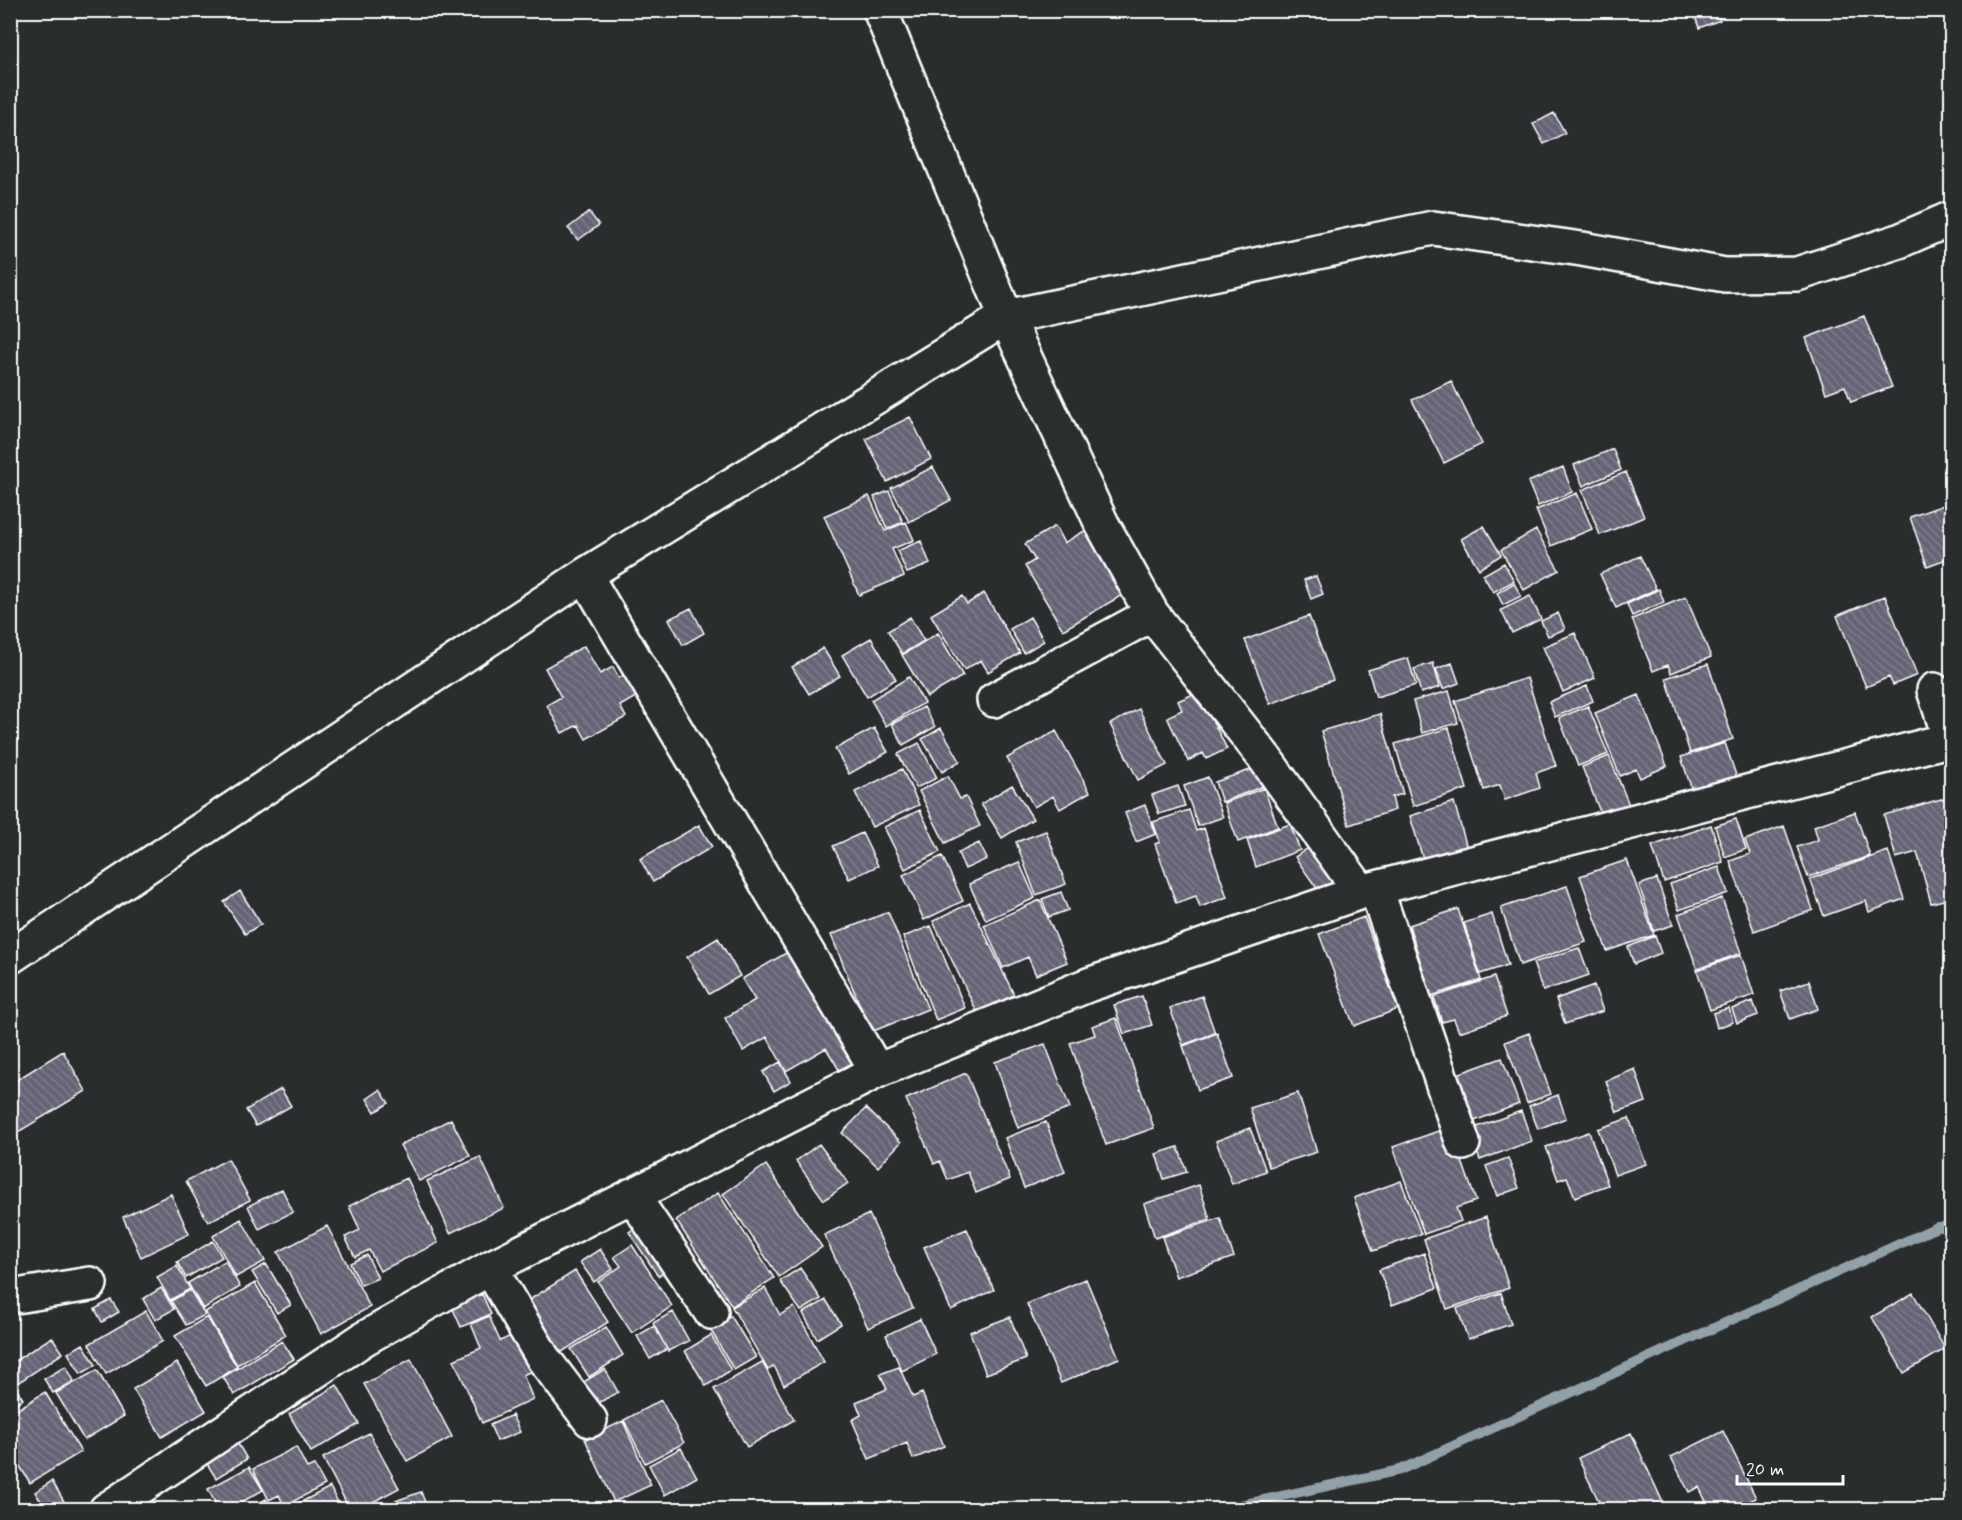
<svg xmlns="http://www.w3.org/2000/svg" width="1962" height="1520" font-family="Mynerve,sans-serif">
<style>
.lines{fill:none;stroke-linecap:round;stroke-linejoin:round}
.stream{stroke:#92a0a8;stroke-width:10}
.building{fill:url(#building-back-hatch);stroke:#fff;stroke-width:1.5}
.minor-casing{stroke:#fff;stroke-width:38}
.minor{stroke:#2a2d2e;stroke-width:33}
</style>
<defs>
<pattern id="building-back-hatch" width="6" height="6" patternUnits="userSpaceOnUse" patternTransform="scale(1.5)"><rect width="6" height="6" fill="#666476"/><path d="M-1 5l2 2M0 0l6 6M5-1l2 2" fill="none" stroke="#7d7b8b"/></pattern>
</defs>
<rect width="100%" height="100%" fill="#2a2d2e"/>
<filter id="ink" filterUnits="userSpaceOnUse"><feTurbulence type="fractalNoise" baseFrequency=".0167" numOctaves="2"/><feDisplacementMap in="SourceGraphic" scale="12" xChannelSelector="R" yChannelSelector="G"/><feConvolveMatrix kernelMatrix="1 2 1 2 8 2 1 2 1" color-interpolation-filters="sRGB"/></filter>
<g filter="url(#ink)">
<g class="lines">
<path class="stream" d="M1218,1510l182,-40 537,-243h15"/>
</g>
<path class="building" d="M1693,10h23l4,10 -21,8z
M1554,113l11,20 -21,11 -11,-20z
M589,212l10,13 -21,15 -10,-12z
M1864,316l28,71 -41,15 -6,-16 -19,7 -20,-55z
M1451,381l31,63 -38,19 -32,-63z
M1952,387v20l-8,-17z
M910,417l21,42 -44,23 -21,-43z
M1613,449l8,21 -38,16 -9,-21z
M933,467l18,33 -42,22 -18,-34z
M1563,467l9,25 -34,14 -10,-24z
M1626,472l18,45 -44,18 -18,-45z
M889,491l14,31 -16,7 -13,-32z
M1577,493l15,36 -41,17 -15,-36z
M869,496l16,35 21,-9 8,18 -22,9 12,27 -45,19 -35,-79z
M1952,502v55l-25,9 -17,-49z
M1055,526l9,17 27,-16 38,64 -66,39 -38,-64 10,-6 -10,-16z
M1484,526l17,29 -22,14 -18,-30z
M1536,530l23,40 -35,20 -23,-40z
M921,541l9,23 -23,9 -10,-22z
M1640,556l16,33 -40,19 -16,-34z
M1504,563l10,18 -21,11 -10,-17z
M1316,576l7,18 -12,5 -7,-19z
M1514,583l7,13 -18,9 -6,-12z
M1659,589l5,13 -32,14 -5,-12z
M984,593l36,60 -32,19 -7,-12 -17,10 -33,-55 31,-19 5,8z
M1530,596l11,23 -29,14 -11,-23z
M1885,596l32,79 -24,10 -4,-8 -23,10 -29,-71z
M1686,597l25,60 -40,16 -3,-8 -15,6 -21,-52z
M691,608l13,25 -21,12 -14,-26z
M1558,613l7,16 -17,7 -7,-15z
M1309,616l24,64 -63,24 -25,-64z
M910,617l14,24 -22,13 -14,-23z
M1030,617l14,24 -20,12 -14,-24z
M938,633l25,43 -36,21 -25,-42z
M1575,633l20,45 -32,14 -20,-45z
M871,638l25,41 -29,18 -25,-42z
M584,646l16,28 13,-7 6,11 15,-9 12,22 -26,15 6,11 -40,22 -8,-14 -16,8 -15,-28 14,-8 -16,-29z
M823,648l17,28 -31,18 -17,-27z
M1408,658l8,27 -40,12 -8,-27z
M1433,663l7,24 -19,6 -7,-24z
M1452,663l7,20 -16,6 -7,-20z
M1708,664l25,75 -43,14 -24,-75z
M909,677l15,26 -38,23 -15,-26z
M1527,678l29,88 -20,7 4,15 -35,12 -5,-15 -16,5 -29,-89z
M1587,686l6,15 -38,16 -6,-15z
M1449,691l9,32 -36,10 -9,-32z
M1198,692l29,57 -21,10 -3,-6 -15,8 -21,-44 15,-7 -4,-9z
M1639,695l28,71 -27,12 -4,-9 -16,7 -25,-63z
M1588,706l20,48 -30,12 -19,-48z
M924,707l11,20 -32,18 -11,-21z
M1139,709l28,56 -29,15 -28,-56z
M1380,714l23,80 -11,3 3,13 -46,15 -28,-94z
M874,728l14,24 -39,22 -14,-25z
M941,728l19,33 -18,11 -20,-33z
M1449,728l18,61 -54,17 -18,-62z
M1056,731l34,61 -30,17 -7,-13 -19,11 -27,-49z
M919,743l18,35 -21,10 -18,-34z
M1725,743l13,38 -44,15 -13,-39z
M1609,756l23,56 -27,12 -23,-57z
M1259,767l7,18 -44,17 -7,-20z
M902,769l17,36 -47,22 -17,-35z
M948,776l12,23 6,-2 14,29 -35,17 -26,-52z
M1208,777l15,40 -25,9 -14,-40z
M1012,785l21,34 -31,19 -21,-34z
M1178,786l7,20 -26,8 -7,-19z
M1264,788l14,39 -40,15 -14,-39z
M1952,796v102l-21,5 -14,-51 -21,6 -12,-43z
M1454,802l15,53 -43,14 -16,-53z
M1145,805l11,29 -20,8 -11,-29z
M920,810l20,42 -35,17 -21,-42z
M1189,810l7,21 8,-3 23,69 -27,10 -4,-11 -20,7 -21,-59 5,-2 -7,-20z
M1855,812l15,44 -62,21 -11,-30 21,-7 -4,-14z
M1304,819l40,57 -24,17 -25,-36 13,-9 -15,-21z
M1736,819l10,30 -21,8 -10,-31z
M1290,824l10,26 -44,17 -9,-27z
M699,825l13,22 -59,35 -13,-23z
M1711,825l12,37 -59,20 -12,-36z
M1784,826l29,84 -59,21 -24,-70 20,-7 -5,-14z
M1046,831l20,53 -30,11 -20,-53z
M862,833l16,33 -29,13 -16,-33z
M979,843l8,16 -22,10 -7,-16z
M1888,851l16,48 -35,13 -3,-11 -42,15 -14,-37z
M942,856l21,45 -39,19 -21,-45z
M1627,860l27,75 -47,16 -27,-75z
M1019,862l16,36 -49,22 -17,-36z
M1719,867l9,26 -49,17 -9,-26z
M1657,879l16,46 -19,6 -15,-46z
M1567,886l19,56 -66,23 -19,-57z
M240,891l21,33 -16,10 -21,-32z
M1061,892l7,18 -19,7 -7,-18z
M1722,898l19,55 -44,16 -19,-55z
M1040,900l27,62 -31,13 -8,-18 -25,11 -19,-43z
M970,903l44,92 -37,17 -44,-91z
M1458,909l23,71 -50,16 -22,-71z
M888,912l40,97 -57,23 -40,-97z
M1492,914l16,51 -28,9 -16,-51z
M1364,917l34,92 -44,17 -35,-92z
M931,926l34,82 -29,12 -33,-83z
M1655,936l6,17 -27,11 -6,-17z
M718,938l22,38 -31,18 -22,-37z
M796,947l69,119 -21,12 -18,-30 -40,23 -19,-34 -24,14 -18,-33 30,-18 -13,-21z
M1579,948l10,27 -46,16 -10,-28z
M1741,955l13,40 -44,15 -13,-40z
M1494,977l13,39 -48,16 -5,-13 -12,3 -8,-25z
M1809,981l9,28 -28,10 -10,-28z
M1594,985l9,26 -38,13 -9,-25z
M1142,996l10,29 -28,9 -10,-29z
M1202,996l13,37 -32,12 -13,-37z
M1753,1001l5,14 -21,8 -5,-14z
M1729,1008l4,14 -16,6 -4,-15z
M1116,1018l38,110 -48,17 -36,-102 25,-8 -3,-9z
M1217,1033l16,45 -35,12 -15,-44z
M1529,1033l22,61 -24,9 -22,-61z
M1045,1044l25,64 -52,20 -23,-66z
M63,1051l23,40 -76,46v-53z
M1502,1058l17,46 -50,19 -17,-47z
M780,1062l11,19 -17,10 -11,-19z
M1635,1069l11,33 -29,10 -11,-31z
M966,1073l44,106 -34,14 -8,-21 -20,8 -8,-19 -6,3 -28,-65z
M281,1089l10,17 -35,20 -10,-16z
M380,1090l9,13 -14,9 -8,-13z
M1298,1093l19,59 -48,15 -19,-59z
M1558,1095l8,23 -28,11 -9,-23z
M866,1108l35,34 -23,25 -36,-34z
M1521,1111l11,30 -52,19 -11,-30z
M1629,1118l17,46 -31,11 -17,-46z
M451,1119l19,37 -51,25 -19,-36z
M1046,1122l19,50 -41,16 -19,-50z
M1450,1127l26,74 -20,7 5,13 -37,13 -31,-87z
M1250,1128l16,43 -34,13 -16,-43z
M1589,1132l19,53 -33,12 -8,-20 -9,3 -12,-33z
M819,1144l29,39 -24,17 -28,-39z
M1178,1147l9,25 -23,7 -8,-25z
M480,1157l24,51 -54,25 -23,-52z
M1508,1158l11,30 -22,8 -11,-30z
M228,1159l22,41 -42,22 -22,-41z
M766,1165l56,82 -43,30 -56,-83z
M407,1178l31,65 -58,28 -11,-21 -14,7 -10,-20 15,-7 -11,-24z
M1401,1181l20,53 -48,17 -19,-53z
M1199,1185l11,34 -55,19 -11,-34z
M282,1189l11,23 -34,17 -11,-23z
M718,1193l56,85 -42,28 -56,-86z
M171,1194l18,40 -48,23 -18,-40z
M869,1214l44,94 -45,20 -44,-93z
M1486,1217l23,71 -62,21 -23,-70z
M1220,1218l14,39 -58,20 -14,-40z
M241,1219l24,42 -29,16 -23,-41z
M644,1222l29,44 -15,10 -29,-44z
M327,1226l43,81 -49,27 -43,-82z
M967,1229l27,61 -43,20 -27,-63z
M213,1241l9,16 -36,21 -9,-16z
M632,1245l40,61 -40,27 -34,-51 23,-16 -7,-9z
M600,1249l13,20 -19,13 -14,-20z
M1424,1253l13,35 -45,17 -13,-35z
M367,1255l11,23 -17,7 -11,-22z
M225,1261l15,26 -37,22 -15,-26z
M266,1264l25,41 -14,8 -25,-41z
M177,1266l13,23 -20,11 -13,-23z
M800,1268l21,31 -20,12 -21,-30z
M575,1271l33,51 -49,32 -33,-52z
M1086,1279l33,79 -58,25 -34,-79z
M255,1283l31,52 -49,30 -32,-53z
M161,1288l13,21 -19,11 -12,-21z
M765,1288l15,27 14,-8 30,55 -40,23 -10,-19 -6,4 -36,-63z
M190,1290l15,25 -19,10 -15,-24z
M1501,1293l10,31 -43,15 -11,-31z
M1913,1293l32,56 -41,24 -32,-56z
M482,1294l9,20 -30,13 -9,-20z
M111,1300l8,12 -17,10 -7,-13z
M826,1300l15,24 -24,15 -14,-26z
M146,1311l17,30 -57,33 -17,-30z
M673,1312l16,29 -21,10 -15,-28z
M489,1316l11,25 22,-10 16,37 -15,7 10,24 -51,24 -28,-63 27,-12 -10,-24z
M731,1316l25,41 -22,13 -24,-41z
M207,1317l30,50 -31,19 -31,-50z
M1010,1317l16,42 -40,15 -16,-42z
M920,1319l16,35 -34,17 -16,-36z
M654,1326l13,23 -17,10 -13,-23z
M606,1327l17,28 -34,22 -18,-28z
M711,1335l20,35 -25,16 -21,-35z
M52,1337l11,16 -47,31 -6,-8v-12z
M282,1341l12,18 -60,36 -11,-18z
M83,1344l13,21 -15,9 -13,-21z
M411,1359l41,78 -45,24 -43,-77z
M762,1362l32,58 -47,27 -33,-58z
M177,1363l29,48 -44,26 -29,-48z
M66,1366l8,15 -21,12 -9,-14z
M899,1367l14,30 9,-4 22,53 -31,13 -6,-16 -38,16 -17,-39 9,-5 -5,-13 31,-13 -7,-15z
M605,1369l13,23 -23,13 -13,-22z
M97,1370l27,46 -40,24 -28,-47z
M10,1379l13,20 -13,8z
M337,1385l22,39 -48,28 -22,-38z
M45,1392l36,60 -51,31 -20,-33v-36z
M661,1400l23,43 -39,20 -21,-43z
M512,1415l8,17 -23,9 -7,-16z
M623,1421l28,64 -37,17 -29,-63z
M1723,1431l33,67 -24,12h-22l-11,-23 -10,5 -18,-35z
M369,1433l30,55 -41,22h-8l-27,-52z
M1631,1433l33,72 -11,5h-50l-25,-52z
M235,1439l12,20 -31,19 -12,-19z
M296,1447l11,21 7,-3 11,20 -41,21 -5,-11 -10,5 -16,-31z
M681,1448l16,29 -32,18 -16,-30z
M249,1467l14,23 -35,20h-9l-11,-21z
M52,1481l17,29h-23l-11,-18z
M330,1487l12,23h-56z
M421,1492l7,18h-46l-1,-4z
M266,1499l6,11h-26z"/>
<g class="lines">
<g class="minor-casing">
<path id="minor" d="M880,10l126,307 96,207 50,90 112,143 97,135
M585,575l292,496
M1934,690l16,49
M994,700l158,-86
M1376,889l87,254
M10,957l575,-382 421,-258 427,-89 149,21 143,26 72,-1 102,-33 53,-23
M632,1195l79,117
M490,1268l53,90 47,62
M10,1297l80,-13
M106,1510l259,-172 125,-70 387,-197 211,-86 273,-93 591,-153"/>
</g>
<use href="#minor" class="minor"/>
</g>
</g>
<rect width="1962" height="1520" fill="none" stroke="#2a2d2e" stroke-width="36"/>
<rect x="18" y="18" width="1926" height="1484" fill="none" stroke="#fff" stroke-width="2" filter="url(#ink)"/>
<path d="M1737 1475v9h106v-9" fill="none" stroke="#ffffff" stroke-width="3"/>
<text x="1746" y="1475" font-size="18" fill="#ffffff" stroke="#2a2d2e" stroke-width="4.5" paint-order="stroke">20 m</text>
</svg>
